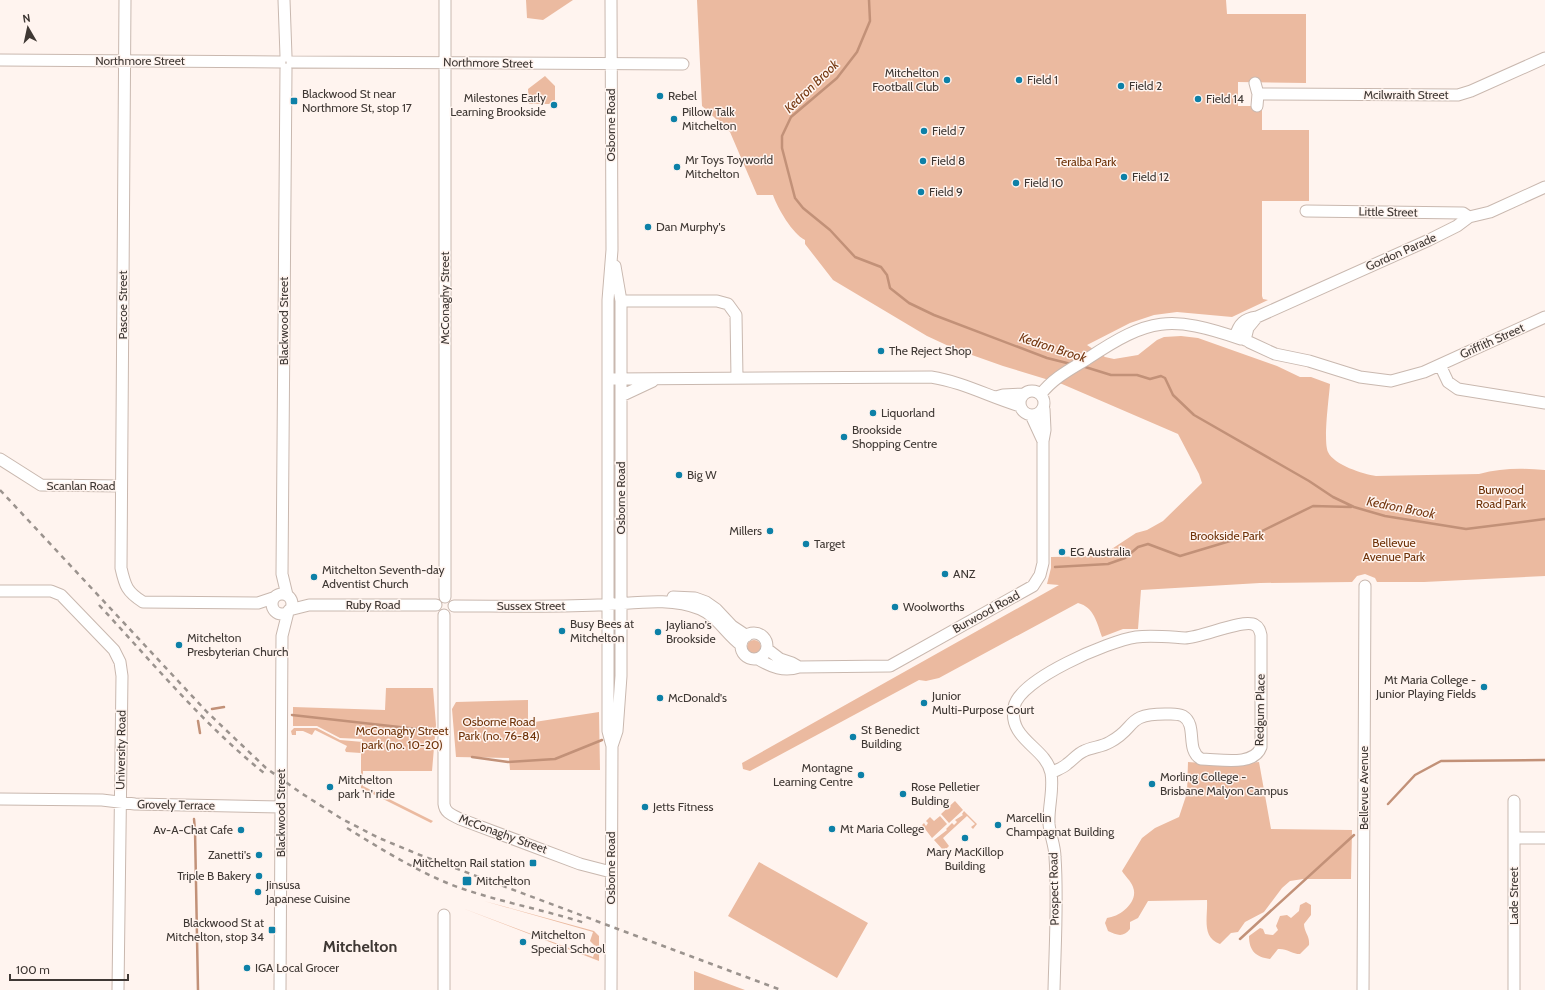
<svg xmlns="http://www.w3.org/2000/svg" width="1545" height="990" font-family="Cabin,sans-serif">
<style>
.green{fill:#ebbaa0}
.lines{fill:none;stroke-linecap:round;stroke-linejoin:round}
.stream{stroke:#c29178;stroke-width:2.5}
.minor-casing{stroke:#c9b8af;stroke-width:13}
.minor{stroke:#fff;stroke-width:11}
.rail{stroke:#9b938e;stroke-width:2.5;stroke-dasharray:5 5;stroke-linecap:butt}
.poi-dot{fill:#0d80a7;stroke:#fff4ef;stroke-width:1.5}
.labels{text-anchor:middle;stroke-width:3;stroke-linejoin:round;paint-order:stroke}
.street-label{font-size:12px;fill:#3f3834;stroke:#fff4ef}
.poi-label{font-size:12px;fill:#3f3834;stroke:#fff4ef;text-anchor:start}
.park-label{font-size:12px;fill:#6f3309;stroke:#fff4ef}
.water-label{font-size:13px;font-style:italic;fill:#763912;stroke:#fff4ef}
.district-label{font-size:16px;font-weight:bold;fill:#3f3834;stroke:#fff4ef}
</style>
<rect width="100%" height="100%" fill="#fff4ef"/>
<path class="green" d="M526,0h47l-30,20 -16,-2z
M697,0h529l1,14h79v69l-68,-1v24h24v24h47v71h-47v95l1,3 5,1 -36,17 -55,-5 -23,3 -24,8 -43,22 18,12 9,2 24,-4 19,-15 7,-3 17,-1 17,2 79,28 23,11h11l19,7c-1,14 -7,57 -2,68 6,13 35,22 48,24l103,-2c22,-6 43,-6 66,-4v106l-121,6h-47l-2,-4 -10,-4 -8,2 -5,6 -92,1 -119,7 -3,39h-15l-21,8c-5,-14 -8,-30 -24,-34l-139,75 -13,3 -7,-1 -169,91 -7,-2 -1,-6 317,-178 -12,-1 4,-16v-11l50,-1 35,-23 11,-3 16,-9 39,-38 -3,-9 -21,-40 -116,-50 -59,-18 -48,-17 -28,-13 -94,-56 -28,-36v-4c-13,-7 -27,-31 -32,-45h-16l-27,-63 -28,-26z
M545,76l10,10v18h-26l-1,-15z
M747 647a7 7 0 1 1 14 0a7 7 0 1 1-14 0Z
M386,688h47l3,37 -4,46h-69v15l70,35 -2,2 -70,-35v-35l-15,-1 -1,-2 2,-4 -32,-16 -3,5 -9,-4h-7v4h-4l-1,-4 3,-3h23l23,12 23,2 -1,-3 -22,-1 -23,-12h-24v-19l92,3z
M528,700v23l71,-11 1,58h-90l-1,-12 -53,-1 -4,-48 4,-7z
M1188,762l40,3 31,-3 12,67 81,1 -1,49h-48l-13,2 -8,7 -18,24 -19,10 -7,10 -7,1 -11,11c-19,-7 -12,-27 -13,-44l-59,1 -10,17 -8,4v7c-7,9 -13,6 -22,2l-3,-8 2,-5c13,-1 32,-16 26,-31 -2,-6 -8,-11 -11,-16l20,-33 13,-10 24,-11 8,-24z
M955,801l8,9 -14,13 -8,-9z
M964,811l13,13 -4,5 -2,-2 4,-3 -8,-8 -24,22 6,8 -5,5 -10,-11 13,-10 -1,-1 6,-6 2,2 3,-3 -2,-2 8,-5 -1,-1z
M940,816l7,8 -15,14 -10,-13 2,-2 2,3 2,-3 -2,-2 4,-4 4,4z
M759,862l109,61 -31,55 -109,-62z
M484,901l110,30 5,5v11l-5,-2 -4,-4 3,-9z
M1306,902l5,3v10l-7,9c0,8 6,12 5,21l-9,9c-8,0 -14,-6 -22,-5l-8,10c-14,-2 -21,-8 -21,-23l11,-8 3,1 2,5 8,1 5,-5 -2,-4 4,-10 7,-1 4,3 8,-7 1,-6z
M462,908l131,49 3,-8 3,1v11z
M694,971l51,19h-51z"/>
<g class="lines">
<path class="stream" d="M869,0l1,21 -13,31 -20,26 -46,39 -9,19v12l13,50 8,10 27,22 25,27 26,10 6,8 3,13 19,15 25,12 113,43 24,6
M1082,366l29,9h26l13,4 11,-3 4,2 8,17 21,20 115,66 24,16 21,10 31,9 81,13 79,-10
M1055,567l53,-3 17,-6 13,-11 10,-3 32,12 80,-24 53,-26 38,1
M212,709l12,-2
M292,715l143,16
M198,721l2,12
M472,757l36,5 47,-3 47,-19
M1388,804l27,-29 26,-14 104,-1
M194,819l1,11 3,160
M1240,939l114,-104"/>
<g class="minor-casing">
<path id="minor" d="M125,0l-4,568c4,18 6,24 22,34l115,1 15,-5
M284,0l2,56
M0,60l280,2
M292,62l391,2
M286,69l-4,505 5,21
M1255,83l3,11 -1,12
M1258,94l200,1 13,-4 74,-33
M1306,211l157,2 6,4
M621,301h96l11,3 8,11 1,63
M1235,337c4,-14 9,-18 22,-20l172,-77 28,-14 12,-9 21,-5 55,-25
M1245,340l3,-12 9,-11
M1249,342l26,12 34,7 51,16 31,4 33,-9 121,-55
M1440,365l8,17 10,7 87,14
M614,379l317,-2c32,5 59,20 89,29
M1020 403a12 12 0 1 1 24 0a12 12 0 1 1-24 0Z
M1041,394c12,-16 30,-25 46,-35 63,-42 83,-44 154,-20
M621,396l32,-15
M996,397l7,-2 20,-1
M1031,415l12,26
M0,459l41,26 80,1
M0,591h51l10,4 53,55 6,12 2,14 -4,314
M272 604a10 10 0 1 1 20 0a10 10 0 1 1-20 0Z
M445,597v-597
M673,597l22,1 11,4 10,7 16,17 15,10
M454,606c48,0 96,1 144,-1 33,-1 71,-9 102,4 17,7 27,26 41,36
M289,610l20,-5h127
M444,615v189c1,9 8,11 16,15l120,45 31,8
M741 646a13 13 0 1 1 26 0a13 13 0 1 1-26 0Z
M767,649l13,10 12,4 7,4
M758,659c13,8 26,13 41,8l91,-1 143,-80 7,-11 3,-12v-122l2,-11 -1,-21
M612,746l5,-15 4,-55v-375l-6,-35
M1051,773c5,-3 12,-5 16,-9 6,-4 10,-10 17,-13 8,-4 18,-4 26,-9 27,-14 15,-28 55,-28 6,0 12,-1 18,2 15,9 2,34 18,43 18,0 53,8 60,-12v-112c-1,-4 -2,-8 -6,-10 -11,-7 -54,13 -70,13 -16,-1 -33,-3 -49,-1 -27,4 -117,42 -122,70 -6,33 32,40 37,66 3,17 -3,34 -2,51 1,11 6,22 6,33 3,42 0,90 -1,133
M0,799l102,1 33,4 146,3
M1514,838h31
M444,915v75
M280,990l2,-354 6,-24
M611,990l1,-244 -4,-15v-431l4,-50 -1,-250
M1363,990l2,-404
M1514,990v-189"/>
</g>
<use href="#minor" class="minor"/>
<path class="rail" d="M0,490l207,222 59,56 35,25 41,26 37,19 41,17 361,135
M99,605c53,57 104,119 165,168
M347,828c34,21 68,42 105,57 43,16 89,24 133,38"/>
</g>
<g class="poi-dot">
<circle cx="947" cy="80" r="4"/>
<circle cx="1019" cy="80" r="4"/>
<circle cx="1121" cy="86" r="4"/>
<circle cx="660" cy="96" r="4"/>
<circle cx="1198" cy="99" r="4"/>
<rect x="290" y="97" width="8" height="8" rx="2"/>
<circle cx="554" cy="105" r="4"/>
<circle cx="674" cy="119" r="4"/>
<circle cx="924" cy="131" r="4"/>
<circle cx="923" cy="161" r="4"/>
<circle cx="677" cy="167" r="4"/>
<circle cx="1124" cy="177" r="4"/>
<circle cx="1016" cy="183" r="4"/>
<circle cx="921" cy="192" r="4"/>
<circle cx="648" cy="227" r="4"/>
<circle cx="881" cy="351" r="4"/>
<circle cx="873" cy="413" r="4"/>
<circle cx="844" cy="437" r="4"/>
<circle cx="679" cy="475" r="4"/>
<circle cx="770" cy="531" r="4"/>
<circle cx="806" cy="544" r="4"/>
<circle cx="1062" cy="552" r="4"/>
<circle cx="945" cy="574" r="4"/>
<circle cx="314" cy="577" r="4"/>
<circle cx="895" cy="607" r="4"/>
<circle cx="562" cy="631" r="4"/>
<circle cx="658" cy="632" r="4"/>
<circle cx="179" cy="645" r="4"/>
<circle cx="1484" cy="687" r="4"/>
<circle cx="660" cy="698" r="4"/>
<circle cx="924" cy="703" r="4"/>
<circle cx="853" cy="737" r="4"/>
<circle cx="861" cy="775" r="4"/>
<circle cx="1152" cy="784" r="4"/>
<circle cx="330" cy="787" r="4"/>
<circle cx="903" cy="794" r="4"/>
<circle cx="645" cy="807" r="4"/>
<circle cx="998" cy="825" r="4"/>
<circle cx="832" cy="829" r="4"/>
<circle cx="241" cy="830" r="4"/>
<circle cx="965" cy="838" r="4"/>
<circle cx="259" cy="855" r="4"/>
<rect x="529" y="859" width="8" height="8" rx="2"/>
<circle cx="259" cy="876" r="4"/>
<rect x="462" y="876" width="10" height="10" rx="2"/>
<circle cx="258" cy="892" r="4"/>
<rect x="268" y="926" width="8" height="8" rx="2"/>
<circle cx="523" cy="942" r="4"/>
<circle cx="247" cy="968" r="4"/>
</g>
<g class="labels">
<g class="street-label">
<text x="140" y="65">Northmore Street</text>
<text transform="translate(488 63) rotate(1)" y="4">Northmore Street</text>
<text x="1406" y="99">Mcilwraith Street</text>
<text transform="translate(611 125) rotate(-90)" y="4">Osborne Road</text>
<text transform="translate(1388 212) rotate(1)" y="4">Little Street</text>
<text transform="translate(1401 252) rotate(-24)" y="4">Gordon Parade</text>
<text transform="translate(445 298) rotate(-90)" y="4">McConaghy Street</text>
<text transform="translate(123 305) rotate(-90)" y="4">Pascoe Street</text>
<text transform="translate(284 321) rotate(-90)" y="4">Blackwood Street</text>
<text transform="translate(1492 341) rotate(-24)" y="4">Griffith Street</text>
<text x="81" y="490">Scanlan Road</text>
<text transform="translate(621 498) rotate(-90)" y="4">Osborne Road</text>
<text x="373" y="609">Ruby Road</text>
<text x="531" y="610">Sussex Street</text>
<text transform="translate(986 612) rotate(-29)" y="4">Burwood Road</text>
<text transform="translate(1260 710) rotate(-89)" y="4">Redgum Place</text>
<text transform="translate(121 750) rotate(-89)" y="4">University Road</text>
<text transform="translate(1364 788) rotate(-90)" y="4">Bellevue Avenue</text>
<text transform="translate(176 805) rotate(1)" y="4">Grovely Terrace</text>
<text transform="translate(281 813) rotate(-90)" y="4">Blackwood Street</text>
<text transform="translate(503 834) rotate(20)" y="4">McConaghy Street</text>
<text transform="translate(611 868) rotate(-90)" y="4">Osborne Road</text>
<text transform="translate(1054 889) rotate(-91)" y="4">Prospect Road</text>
<text transform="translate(1514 896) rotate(-90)" y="4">Lade Street</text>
</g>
<g class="poi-label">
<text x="939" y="77" text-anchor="end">Mitchelton<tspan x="939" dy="14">Football Club</tspan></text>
<text x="1027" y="84">Field 1</text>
<text x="1129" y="90">Field 2</text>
<text x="302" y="98">Blackwood St near<tspan x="302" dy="14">Northmore St, stop 17</tspan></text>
<text x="668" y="100">Rebel</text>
<text x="546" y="102" text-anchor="end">Milestones Early<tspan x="546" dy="14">Learning Brookside</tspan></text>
<text x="1206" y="103">Field 14</text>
<text x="682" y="116">Pillow Talk<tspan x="682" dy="14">Mitchelton</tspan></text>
<text x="932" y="135">Field 7</text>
<text x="685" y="164">Mr Toys Toyworld<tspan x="685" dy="14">Mitchelton</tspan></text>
<text x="931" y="165">Field 8</text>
<text x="1132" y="181">Field 12</text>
<text x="1024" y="187">Field 10</text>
<text x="929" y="196">Field 9</text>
<text x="656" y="231">Dan Murphy's</text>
<text x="889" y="355">The Reject Shop</text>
<text x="881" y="417">Liquorland</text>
<text x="852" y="434">Brookside<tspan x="852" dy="14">Shopping Centre</tspan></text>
<text x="687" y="479">Big W</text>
<text x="762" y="535" text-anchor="end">Millers</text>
<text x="814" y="548">Target</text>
<text x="1070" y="556">EG Australia</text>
<text x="322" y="574">Mitchelton Seventh-day<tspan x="322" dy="14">Adventist Church</tspan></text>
<text x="953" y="578">ANZ</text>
<text x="903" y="611">Woolworths</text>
<text x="570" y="628">Busy Bees at<tspan x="570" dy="14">Mitchelton</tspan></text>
<text x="666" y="629">Jayliano's<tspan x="666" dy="14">Brookside</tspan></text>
<text x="187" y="642">Mitchelton<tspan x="187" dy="14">Presbyterian Church</tspan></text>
<text x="1476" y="684" text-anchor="end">Mt Maria College -<tspan x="1476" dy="14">Junior Playing Fields</tspan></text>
<text x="932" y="700">Junior<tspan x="932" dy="14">Multi-Purpose Court</tspan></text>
<text x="668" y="702">McDonald's</text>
<text x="861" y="734">St Benedict<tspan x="861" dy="14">Building</tspan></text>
<text x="853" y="772" text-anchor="end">Montagne<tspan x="853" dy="14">Learning Centre</tspan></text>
<text x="1160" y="781">Morling College -<tspan x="1160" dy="14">Brisbane Malyon Campus</tspan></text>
<text x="338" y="784">Mitchelton<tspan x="338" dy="14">park 'n' ride</tspan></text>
<text x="911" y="791">Rose Pelletier<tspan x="911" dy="14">Bulding</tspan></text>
<text x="653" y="811">Jetts Fitness</text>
<text x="1006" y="822">Marcellin<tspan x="1006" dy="14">Champagnat Building</tspan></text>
<text x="840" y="833">Mt Maria College</text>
<text x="233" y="834" text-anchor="end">Av-A-Chat Cafe</text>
<text x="965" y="856" text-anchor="middle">Mary MacKillop<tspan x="965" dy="14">Building</tspan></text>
<text x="251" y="859" text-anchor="end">Zanetti's</text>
<text x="525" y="867" text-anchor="end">Mitchelton Rail station</text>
<text x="251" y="880" text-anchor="end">Triple B Bakery</text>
<text x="476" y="885">Mitchelton</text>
<text x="266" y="889">Jinsusa<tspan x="266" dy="14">Japanese Cuisine</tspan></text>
<text x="264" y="927" text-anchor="end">Blackwood St at<tspan x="264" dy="14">Mitchelton, stop 34</tspan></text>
<text x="531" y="939">Mitchelton<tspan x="531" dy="14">Special School</tspan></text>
<text x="255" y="972">IGA Local Grocer</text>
</g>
<g class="park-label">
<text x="1086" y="166">Teralba Park</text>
<text x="1501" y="494">Burwood<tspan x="1501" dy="14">Road Park</tspan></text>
<text x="1227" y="540">Brookside Park</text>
<text x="1394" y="547">Bellevue<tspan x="1394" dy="14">Avenue Park</tspan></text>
<text x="499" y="726">Osborne Road<tspan x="499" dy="14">Park (no. 76-84)</tspan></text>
<text x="402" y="735">McConaghy Street<tspan x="402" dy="14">park (no. 10-20)</tspan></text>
</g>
<g class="water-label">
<text transform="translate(811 86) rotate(-44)" y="5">Kedron Brook</text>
<text transform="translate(1053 347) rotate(18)" y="5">Kedron Brook</text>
<text transform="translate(1401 507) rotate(11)" y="5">Kedron Brook</text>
</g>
<g class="district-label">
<text x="360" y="952">Mitchelton</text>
</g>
</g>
<g transform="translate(28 28) rotate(351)" stroke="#fff4ef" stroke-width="3" paint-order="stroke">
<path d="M0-3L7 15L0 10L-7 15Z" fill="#3f3834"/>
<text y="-6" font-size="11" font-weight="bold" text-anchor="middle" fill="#3f3834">N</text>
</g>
<path d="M10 974v6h118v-6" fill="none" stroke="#3f3834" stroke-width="2"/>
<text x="16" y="974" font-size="12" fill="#3f3834" stroke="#fff4ef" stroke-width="3" paint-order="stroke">100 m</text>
</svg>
